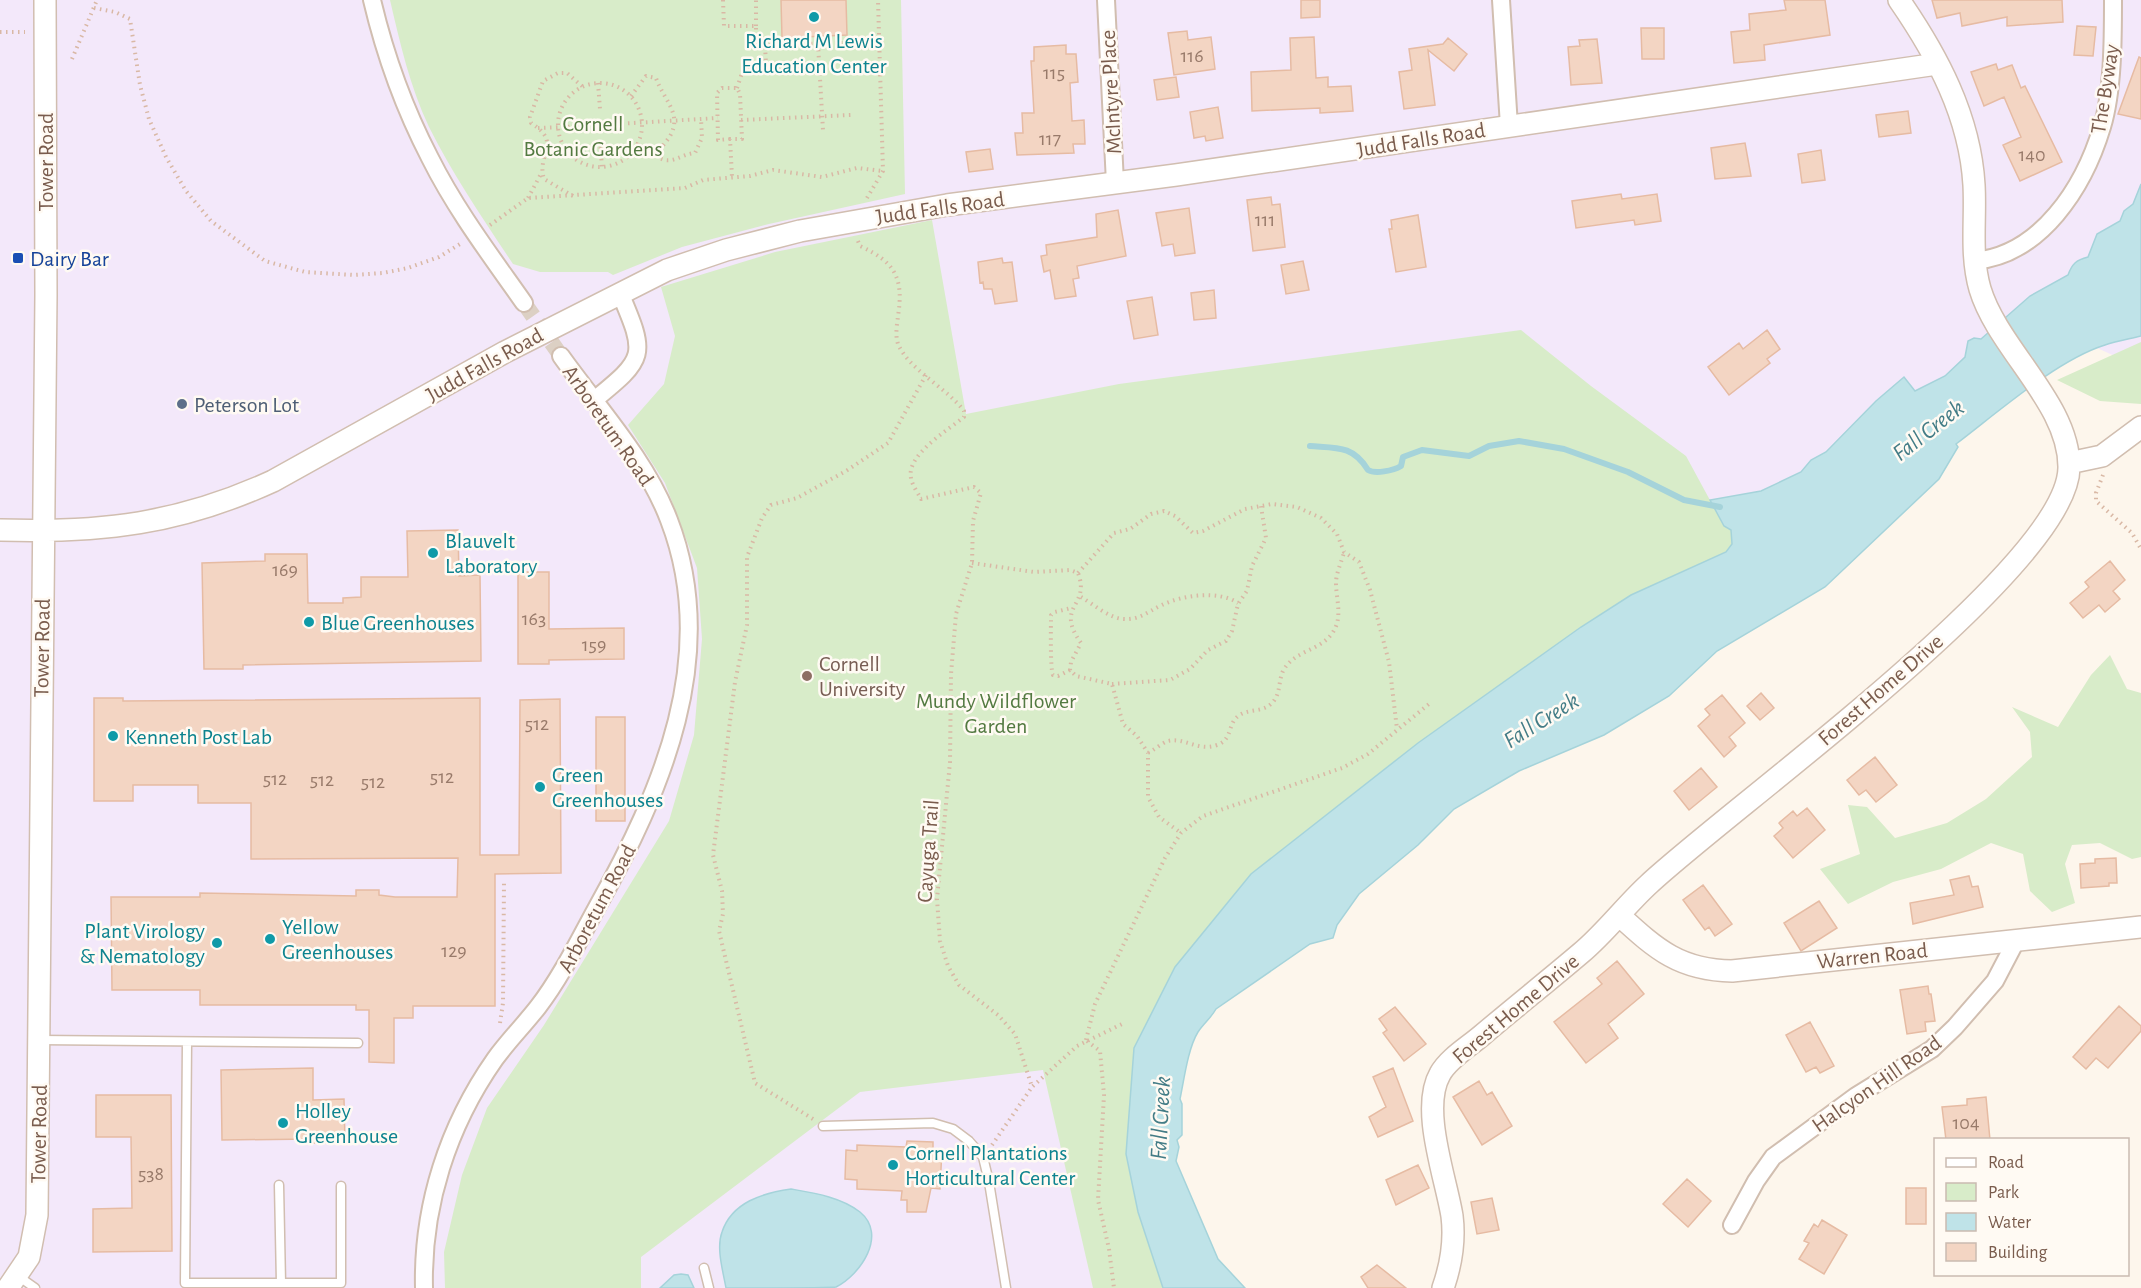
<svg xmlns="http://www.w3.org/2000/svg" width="2141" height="1288" font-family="'Alegreya Sans',sans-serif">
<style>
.education{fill:#f3e8fa}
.green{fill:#d8ecc9}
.water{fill:#bfe3e8;stroke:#a5d3da;stroke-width:1.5}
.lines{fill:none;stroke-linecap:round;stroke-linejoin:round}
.stream{stroke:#a5d3da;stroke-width:6}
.building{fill:#f3d5c3;stroke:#e6bba3;stroke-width:1.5}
.minor-tunnel{stroke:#dcd0c4;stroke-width:16;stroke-dasharray:16 8;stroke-linecap:butt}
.service-casing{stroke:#d1beb0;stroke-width:11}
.minor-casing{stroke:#d1beb0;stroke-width:20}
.tertiary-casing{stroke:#d1beb0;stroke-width:24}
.path{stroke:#d9b8a5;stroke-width:4;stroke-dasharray:1.5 4.5;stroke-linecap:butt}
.service{stroke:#fff;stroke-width:8}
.minor{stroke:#fff;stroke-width:16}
.tertiary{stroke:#fff;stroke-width:21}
.culture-dot{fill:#0f9aa8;stroke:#fffaf3;stroke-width:2}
.transit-dot{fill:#1a4fb4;stroke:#fffaf3;stroke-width:2}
.service-dot{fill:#5c6f8a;stroke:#fffaf3;stroke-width:2}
.education-dot{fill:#8d6e63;stroke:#fffaf3;stroke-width:2}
.labels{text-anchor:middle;stroke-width:5;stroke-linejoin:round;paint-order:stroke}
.number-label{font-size:20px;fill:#987a6a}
.culture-label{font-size:22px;fill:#0d838f;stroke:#fffaf3;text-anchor:start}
.street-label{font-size:22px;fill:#7a5c4d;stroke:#fffaf3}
.park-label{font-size:22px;fill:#537a41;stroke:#fffaf3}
.transit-label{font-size:22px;fill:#164399;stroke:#fffaf3;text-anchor:start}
.service-label{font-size:22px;fill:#4e5e75;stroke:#fffaf3;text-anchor:start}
.education-label{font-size:22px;fill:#785e54;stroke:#fffaf3;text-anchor:start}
.water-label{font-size:24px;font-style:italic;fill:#437c86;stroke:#fffaf3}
</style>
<rect width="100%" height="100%" fill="#fdf6ec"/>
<path class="education" d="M0,0h2141v368l-79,-36 -880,675 -26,160 53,121h-1209z"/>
<path class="green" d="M390,0h511l4,194 -136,30 -87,23 -69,28 -5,-3h-68l-27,-8c-30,-45 -60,-89 -84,-137 -19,-40 -29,-84 -39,-127z
M932,220l34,194 153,-30 402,-54 70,56 95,70 38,70 7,4 1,14 -6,8 -95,43 -50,32 -163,116 -167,131 -117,174 -8,106 12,58 25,76h-70l-50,-218 -183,22 -219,165v31h-196l-1,-36 18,-77 25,-67 57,-83 125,-204 25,-86 8,-96 -5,-71 -32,-85 -37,-58 36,-41 11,-48 -14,-49 114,-35z
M2141,342v62l-41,-3 -43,-21z
M2110,655l17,34 14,4v164l-9,2 -32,-16 -28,2 -7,19 10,39 -23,9 -22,-21 -7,-37 -32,-11 -50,26 -48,13 -45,22 -28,-35 40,-15 -12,-49 19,2 28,31 52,-15 39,-24 46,-42 -2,-25 -18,-25 46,20 33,-52z"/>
<path class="water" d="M2141,184v152c-12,3 -24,5 -36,9 -48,15 -108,68 -149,99l2,3 -19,32 -114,108 -108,64 -48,45 -65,39 -85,36 -65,38 -36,36 -59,49 -22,31 -4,13 -23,6 -94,65c-5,9 -12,14 -18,23 -10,16 -14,48 -18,67l2,5v31l-5,5 2,7 -3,14 42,98 27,29h-82l-25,-76 -12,-58 8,-106 41,-81 76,-93 167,-131 163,-116 50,-32 95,-43 6,-8 -1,-14 -7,-4 -14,-26 51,-9 40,-19 10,-12 15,-8 50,-51 28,-24 11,14 30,-15 20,-19 3,-16 6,-3 7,1 49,-43 38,-21c4,-11 8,-15 20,-18l9,-23 23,-13 4,-10 9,-7z
M791,1189c23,4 50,8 69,23 28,23 0,63 -24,75 -9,1 -94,1 -110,1 -3,-17 -10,-40 -4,-56 10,-30 41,-39 69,-43z
M681,1274l7,1 6,13h-34l14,-13z"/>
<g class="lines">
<path class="stream" d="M1310,446c26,2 43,-1 58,24 7,4 25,1 33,-4l2,-9 19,-7 47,6 20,-10 30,-5 45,8 64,23 56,28 36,7"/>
</g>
<path class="building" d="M781,0h65l1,35 -65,3z
M1301,0h19v17l-19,1z
M1784,0h41l5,35 -66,10 1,15 -31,3 -3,-31 19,-2 -1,-16 37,-4z
M1932,0h130l1,22 -56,4v-9l-45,9 -2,-13 -23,5z
M2077,26l19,1 -3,29 -19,-1z
M1641,28h23v31h-22z
M1187,31l1,9 23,-3 4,32 -41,6 -6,-42z
M1314,37l2,41 12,-1v10l23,-1 2,25 -33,2v-5l-68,3 -1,-39 40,-2 -1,-32z
M1448,38l19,16 -13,17 -26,-21 7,55 -31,4 -5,-37 13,-2 -3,-21 34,-5z
M1597,39l5,44 -31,2 -3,-38 12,-1 -1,-6z
M1066,45v9h10l2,28 -8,1 2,38 12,-1 1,24h-12l1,9 -57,2 -2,-22h8l-1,-20h12l-3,-52h3v-14z
M2139,57l2,1v61l-23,-5z
M1996,64l2,6 14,-5 9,23 4,-2 37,76 -42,19 -17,-36 18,-8 -17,-40 -20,9 -13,-34z
M1176,77l3,20 -22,3 -3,-20z
M1218,107l5,31 -17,3 -1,-5 -11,2 -4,-26z
M1908,111l3,22 -32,4 -3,-22z
M1745,143l6,33 -36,3 -4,-31z
M990,149l3,20 -24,3 -3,-20z
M1821,150l4,30 -23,3 -4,-29z
M1621,194l1,5 35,-5 4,27 -26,4 -1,-5 -58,8 -4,-27z
M1271,197l1,8 8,-1 5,43 -32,4 -6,-51z
M1189,208l6,45 -20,3 -2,-12 -11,2 -6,-33z
M1118,210l8,46 -49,10 2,12 -6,1 3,17 -21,3 -5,-29 -6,2 -3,-16 6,-1 -1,-10 51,-8 -1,-23z
M1418,215l8,52 -30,5 -7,-43h3l-1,-9z
M1002,258l1,5 9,-1 5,39 -22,3 -3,-15h-8l-1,-7 -3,1 -2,-21z
M1303,261l6,29 -23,4 -5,-29z
M1214,290l2,28 -22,2 -3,-27z
M1152,297l6,38 -24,4 -7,-38z
M1767,330l13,19 -13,10 3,4 -41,32 -21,-28 31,-24 4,6z
M458,530l1,46 21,-1 1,86 -238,4v4h-39l-2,-106 63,-2v-7h42l1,49h35v-5l18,-1v-20h47l-1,-46z
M2110,561l15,19 -12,11 7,8 -15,13 -6,-7 -16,13 -13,-15 19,-16 -4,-5z
M518,572h31v57l75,-1v31l-75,1v4h-31z
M1761,693l13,15 -14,12 -13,-14z
M1722,695l23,28 -16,14 7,9 -12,11 -26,-31 12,-11 -5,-6z
M94,698h29v3l357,-3v157h39l1,-155 40,-1 1,174 -66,1v132h-82v12h-19v45l-25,-1v-52h-13v-5h-156v-15h-88l-1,-93h89v-4l156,3v-6h23v5l16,2h62l1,-39 -207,1v-56h-53v-18h-65v16h-39z
M596,717h29v104h-29z
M1875,757l22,28 -21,17 -10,-12 -7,5 -12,-15z
M1701,768l16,19 -28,23 -15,-19z
M1807,808l18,22 -32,28 -19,-22 9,-8 -4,-5 14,-12 4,5z
M2116,858l1,25h-8v3l-28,2 -1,-24 15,-1v-4z
M1969,876l3,11 6,-1 5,21 -70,17 -3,-21 44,-8 -4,-15z
M1703,885l29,39 -17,12 -6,-9 -4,3 -22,-30z
M1819,901l18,27 -36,23 -17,-28z
M1617,961l27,33 -36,30 10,14 -32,25 -32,-41 48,-38 -5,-6z
M1928,986l1,8h2l4,27 -10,1 1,9 -19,3 -7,-44z
M2119,1006l22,20v5l-33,37 -12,-10 -10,11 -13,-12z
M1395,1007l31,37 -22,17 -21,-28 4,-3 -8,-11z
M1810,1022l24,44 -14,7 -4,-6 -10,5 -20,-37z
M313,1068v32l31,-1 1,44h-33v-4l-90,1 -1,-70z
M1393,1068l20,53 -35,16 -9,-20 17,-10 -13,-30z
M1479,1081l8,14 5,-3 20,34 -30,19 -29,-48z
M96,1095h75l1,156 -79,1v-43l39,-1 -1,-71h-35z
M1986,1097l4,43h-44l-4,-33 25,-2v-6z
M907,1141l26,1v7h9l-2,40 -9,-1 -5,24h-19v-12h-6l1,-9 -45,-2v-9l-12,-1 1,-29 11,1v-6l49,2z
M1418,1165l11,23 -33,17 -10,-25z
M1687,1179l24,22 -23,26 -25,-23z
M1906,1188h20v36h-20z
M1492,1198l7,32 -22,4 -6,-32z
M1822,1220l25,15 -23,39 -25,-15 10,-16 -5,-2 10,-17 4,3z
M1377,1265l29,23h-38l-7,-11z"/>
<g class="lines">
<path class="minor-tunnel" d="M524,303l37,53"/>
<g class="service-casing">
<path id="service" d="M39,1040l319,3
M187,1042l-2,241h156v-97
M823,1126l110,-3 20,6 16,12 14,16 6,25 17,106
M279,1185l2,98
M704,1268l5,20
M18,1276l17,12"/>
</g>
<g class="minor-casing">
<path id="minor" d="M372,0c13,55 32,108 58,158 26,52 61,98 94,145
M1106,0l9,183
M1501,0l8,126
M1974,261c67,-6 110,-74 128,-134 11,-36 11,-89 11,-127
M593,401c53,-43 54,-45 27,-108
M1732,1225l24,-44 17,-24 83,-61 76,-47 23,-22 40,-46 22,-42
M424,1288c-2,-82 24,-162 71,-229 13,-18 29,-34 43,-52 23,-30 40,-65 58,-98 66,-118 125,-254 73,-389 -23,-61 -71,-112 -108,-164"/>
</g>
<g class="tertiary-casing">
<path id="tertiary" d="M2069,463l33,-7 39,-29
M0,530c102,3 179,-6 273,-49l232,-129 162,-82 59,-20 74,-19 147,-26 229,-30 761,-111
M1620,916c37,34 60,54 112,55l409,-44
M8,1288l21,-31 8,-42 9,-920 -1,-295
M1443,1288c8,-23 12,-48 9,-72 -6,-38 -32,-107 -12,-142 8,-15 28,-27 41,-38 33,-28 67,-55 100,-83 25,-21 44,-47 68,-69 80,-75 418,-317 420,-416 1,-64 -71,-119 -89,-179 -10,-35 -4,-69 -6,-104 -4,-69 -37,-130 -75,-185"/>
</g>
<path class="path" d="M723,0l1,26h32v19l124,-3
M94,8l21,4 15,7 10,66 9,34 17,38 20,34 25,30 54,40 40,11 49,3 29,-2 25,-5 31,-11 21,-13
M756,26v-26
M0,32h25
M818,44l5,86
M72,59l25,-59
M598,83l2,26
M558 125a42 42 0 1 1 84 0a42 42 0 1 1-84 0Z
M737,88l6,-18 7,-4 16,-1 -1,-20
M631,96l15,-20 10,2c7,21 27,36 14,58 -4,7 -12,13 -12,21 13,9 23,-3 37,-4l7,-15 -1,-19
M741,120l110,-5
M616,124l102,-6
M538,128l46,-2
M730,139l-12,1 -1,-47 5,-5h15l3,6 2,45h-12l2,38
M600,141l2,26
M573,196l-29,-17c-8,-25 19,-36 -13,-56l-1,-6 13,-36 15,-8h9l16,14
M528,198l14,-26
M867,198l16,-27 -5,-171
M490,225l38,-27 157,-10 18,-8 47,-4 23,-6 49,7 35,-9 26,3
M858,241l2,5c35,16 44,32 38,70 -1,9 -3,19 0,28 11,26 49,44 66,67v6c-16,13 -58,38 -53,61 1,7 7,15 10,21l53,-12 7,6 -8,28 -1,42 -16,51 -5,60 -1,88 -13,137 3,42 8,25 11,19 39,30 17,19 17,53 45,-41 45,-22
M2103,475l-7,18v8l36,32 9,16
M972,563l62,9 36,-2 8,3c13,34 -24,32 3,70l-10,19 -1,8 6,6 36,8 11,40 14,12 11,17v44l11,20 22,16
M1078,573l36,-40 16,-4 21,-15 13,-3 11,5 18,17 10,-2 42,-22 27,-5 25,3 24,11 16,16 7,18 15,10 11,28 19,72 8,67
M1081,597c12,7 28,21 42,22 17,1 24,-7 39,-14 20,-10 57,-15 76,-2
M1070,670l-12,6 -5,-1c-3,-6 -2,-50 -2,-60l4,-3 16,-4
M1112,684l58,-4 20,-11 18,-19 18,-9 6,-10 6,-27 9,-13 5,-25 14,-28 -5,-32
M1148,753c6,-3 14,-10 20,-12 17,-4 30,11 49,4 15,-5 11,-20 20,-28 10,-9 24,-4 34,-13 10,-9 7,-22 12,-33 11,-21 38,-20 50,-39 10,-15 3,-33 3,-49 0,-10 6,-22 8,-31
M500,1023l3,-20 1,-121
M1086,1040l9,-36 70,-146 16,-25 22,-17 139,-48 26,-14 61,-50
M1087,1041l13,10 4,44 -6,105 11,49 5,39
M813,1119l-58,-36 -36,-152 4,-17 -1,-23 -9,-36 22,-173 12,-57v-68l15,-39 9,-13 26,-7 49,-27 42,-28 38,-68
M992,1145l40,-58"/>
<use href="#service" class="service"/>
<use href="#minor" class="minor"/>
<use href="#tertiary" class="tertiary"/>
</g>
<g class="culture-dot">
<circle cx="814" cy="17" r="6"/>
<circle cx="433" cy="553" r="6"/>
<circle cx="309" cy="622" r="6"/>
<circle cx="113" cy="736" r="6"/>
<circle cx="540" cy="787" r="6"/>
<circle cx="270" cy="939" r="6"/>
<circle cx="217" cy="943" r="6"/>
<circle cx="283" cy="1123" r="6"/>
<circle cx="893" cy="1165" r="6"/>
</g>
<rect class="transit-dot" x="12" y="252" width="12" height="12" rx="3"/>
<circle class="service-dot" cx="182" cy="404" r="6"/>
<circle class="education-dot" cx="807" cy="676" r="6"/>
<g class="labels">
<g class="number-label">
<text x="1192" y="62">116</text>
<text x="1054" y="79">115</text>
<text x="1050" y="145">117</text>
<text x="2032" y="161">140</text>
<text x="1265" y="226">111</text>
<text x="285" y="576">169</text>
<text x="534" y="625">163</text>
<text x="594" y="651">159</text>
<text x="537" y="730">512</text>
<text x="442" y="783">512</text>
<text x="275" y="785">512</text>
<text x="322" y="786">512</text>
<text x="373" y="788">512</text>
<text x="454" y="957">129</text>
<text x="1966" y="1129">104</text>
<text x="151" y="1180">538</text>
</g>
<g class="culture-label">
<text x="814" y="48" text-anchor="middle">Richard M Lewis<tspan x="814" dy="25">Education Center</tspan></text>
<text x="445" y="548">Blauvelt<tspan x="445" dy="25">Laboratory</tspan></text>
<text x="321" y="630">Blue Greenhouses</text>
<text x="125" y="744">Kenneth Post Lab</text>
<text x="552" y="782">Green<tspan x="552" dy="25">Greenhouses</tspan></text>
<text x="282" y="934">Yellow<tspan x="282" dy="25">Greenhouses</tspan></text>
<text x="205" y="938" text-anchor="end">Plant Virology<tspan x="205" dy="25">&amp; Nematology</tspan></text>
<text x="295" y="1118">Holley<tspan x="295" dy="25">Greenhouse</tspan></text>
<text x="905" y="1160">Cornell Plantations<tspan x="905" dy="25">Horticultural Center</tspan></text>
</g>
<g class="street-label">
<text transform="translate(2104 89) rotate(-81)" y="8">The Byway</text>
<text transform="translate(1110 92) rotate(-93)" y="8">McIntyre Place</text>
<text transform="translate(1421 139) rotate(-9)" y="8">Judd Falls Road</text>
<text transform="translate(45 162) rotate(-90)" y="8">Tower Road</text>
<text transform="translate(940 207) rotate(-8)" y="8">Judd Falls Road</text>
<text transform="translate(484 364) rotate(-29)" y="8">Judd Falls Road</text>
<text transform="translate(609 425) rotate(55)" y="8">Arboretum Road</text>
<text transform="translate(41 648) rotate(-89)" y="8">Tower Road</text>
<text transform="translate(1880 689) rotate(-41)" y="8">Forest Home Drive</text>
<text transform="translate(927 851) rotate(-86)" y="8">Cayuga Trail</text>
<text transform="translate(596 908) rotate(-62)" y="8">Arboretum Road</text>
<text transform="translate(1872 955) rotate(-6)" y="8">Warren Road</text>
<text transform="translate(1515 1008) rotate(-40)" y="8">Forest Home Drive</text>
<text transform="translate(1876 1083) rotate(-35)" y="8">Halcyon Hill Road</text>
<text transform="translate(38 1134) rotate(-89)" y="8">Tower Road</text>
</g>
<g class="park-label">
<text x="593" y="131">Cornell<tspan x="593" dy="25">Botanic Gardens</tspan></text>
<text x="996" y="708">Mundy Wildflower<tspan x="996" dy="25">Garden</tspan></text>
</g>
<g class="transit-label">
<text x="30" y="266">Dairy Bar</text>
</g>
<g class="service-label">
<text x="194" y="412">Peterson Lot</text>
</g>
<g class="education-label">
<text x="819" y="671">Cornell<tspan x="819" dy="25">University</tspan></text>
</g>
<g class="water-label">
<text transform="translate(1928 430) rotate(-38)" y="8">Fall Creek</text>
<text transform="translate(1541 720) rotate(-32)" y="8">Fall Creek</text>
<text transform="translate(1160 1118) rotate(-87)" y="8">Fall Creek</text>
</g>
</g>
<rect x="1934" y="1138" width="195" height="138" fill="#fffaf3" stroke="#cabbb1" stroke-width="1.5"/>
<rect x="1946" y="1158" width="30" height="9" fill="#ffffff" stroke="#cabbb1" stroke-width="1.5"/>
<text x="1988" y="1168" font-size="18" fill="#7a5c4d">Road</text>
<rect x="1946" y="1183" width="30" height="18" fill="#d8ecc9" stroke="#cabbb1" stroke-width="1.5"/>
<text x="1988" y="1198" font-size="18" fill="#7a5c4d">Park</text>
<rect x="1946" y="1213" width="30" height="18" fill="#bfe3e8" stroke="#cabbb1" stroke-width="1.5"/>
<text x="1988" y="1228" font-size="18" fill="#7a5c4d">Water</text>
<rect x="1946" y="1243" width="30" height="18" fill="#f3d5c3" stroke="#cabbb1" stroke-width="1.5"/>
<text x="1988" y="1258" font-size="18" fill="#7a5c4d">Building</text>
</svg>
